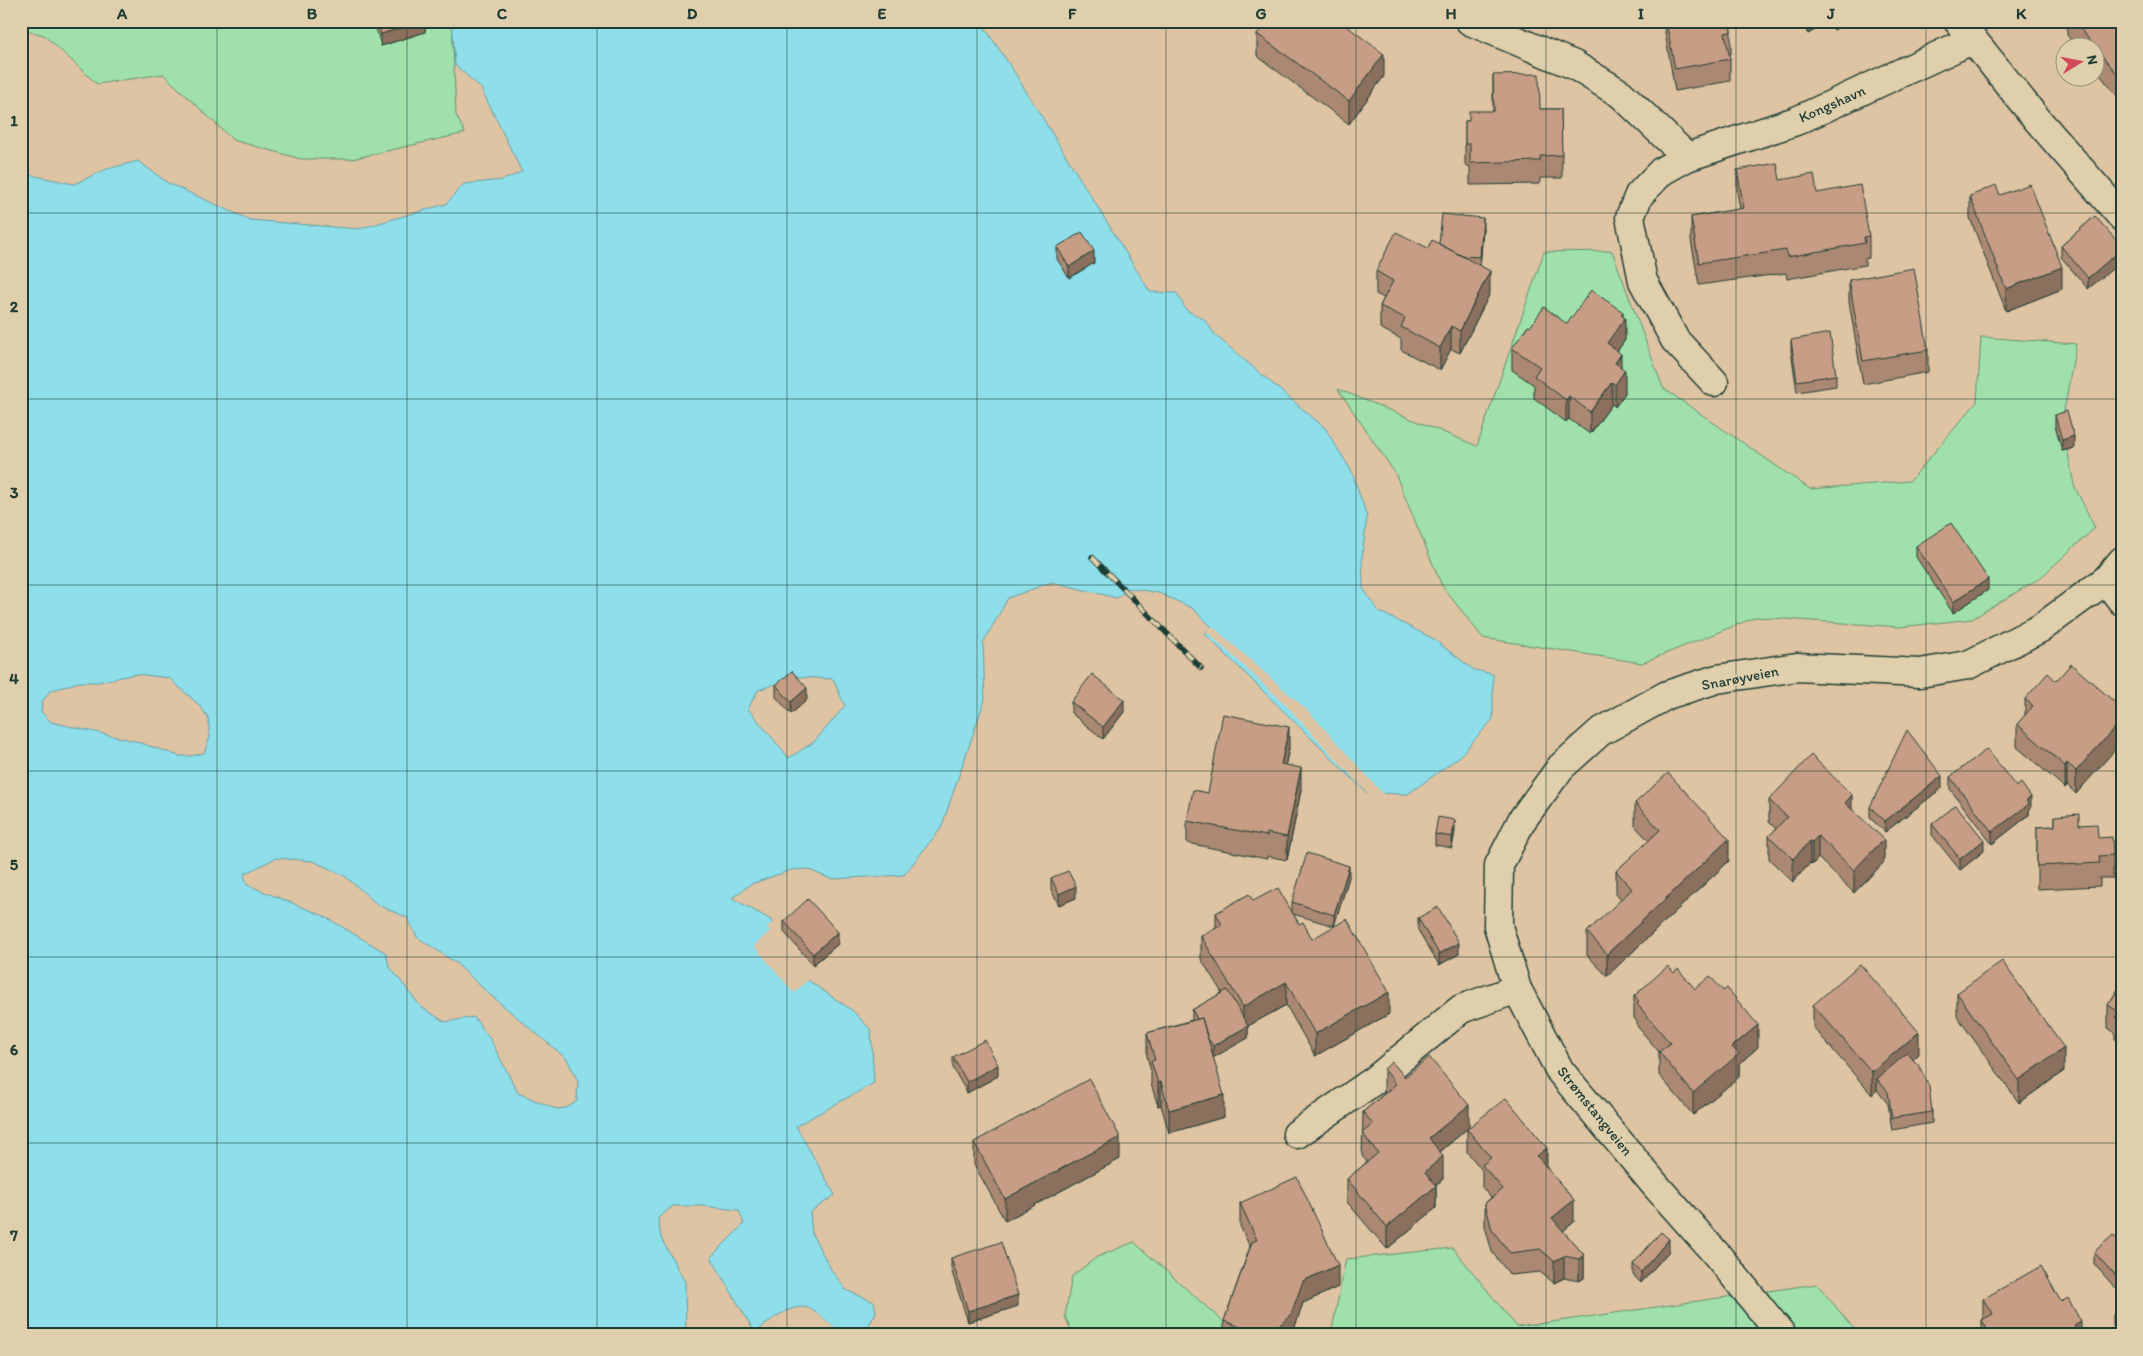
<svg xmlns="http://www.w3.org/2000/svg" width="2143" height="1356" font-family="Itim,sans-serif">
<style>
.green{fill:#a0e1ab;stroke:#608f70}
.water{fill:#8fdfeb;stroke:#629ea2;fill-rule:evenodd}
.pier{fill:#dfc4a4}
.lines{fill:none;stroke-linecap:round;stroke-linejoin:round}
.street-casing{stroke:#1f3d34;stroke-width:31}
.secondary-casing{stroke:#1f3d34;stroke-width:31}
.street{stroke:#e0cfac;stroke-width:28}
.secondary{stroke:#e0cfac;stroke-width:28}
.rail-casing{stroke:#1f3d34;stroke-width:5.5}
.rail{stroke:#e0cfac;stroke-width:4;stroke-dasharray:11;stroke-linecap:butt}
.wall{fill:#ab8872;stroke:#1f3d34}
.shaded-wall{fill:#8b6f5d;stroke:#1f3d34}
.building{fill:#c79e85;stroke:#1f3d34}
.grid{fill:none;stroke:#1f3d34;stroke-width:1;stroke-opacity:0.55}
.labels{text-anchor:middle;stroke-width:4;stroke-linejoin:round;paint-order:stroke}
.street-label{font-size:15px;fill:#1f3d34;stroke:#e0cfac}
.neatline{fill:none;stroke:#1f3d34;stroke-width:2}
.grid-label{font-size:16px;text-anchor:middle;font-weight:bold;fill:#1f3d34}
</style>
<rect width="100%" height="100%" fill="#dfc4a4"/>
<filter id="ink" filterUnits="userSpaceOnUse"><feTurbulence type="fractalNoise" baseFrequency=".02" numOctaves="2"/><feDisplacementMap in="SourceGraphic" scale="10" xChannelSelector="R" yChannelSelector="G"/><feConvolveMatrix kernelMatrix="1 2 1 2 8 2 1 2 1" color-interpolation-filters="sRGB"/></filter>
<g filter="url(#ink)">
<path class="green" d="M21,21h353l8,24 40,-24h30l4,94 9,18 -113,26h-51l-68,-19 -70,-66 -66,10 -53,-49 -23,-6z
M1612,251l51,137 147,101 100,-8 67,-79 4,-65 95,7 -14,78 12,63 21,43 -55,50 -68,41 -72,8 -144,-10 -114,46 -159,-25 -41,-52 -47,-113 -57,-84 139,57 67,-194z
M1134,1242l95,85 -2,8h-154l-8,-19 7,-40 25,-19z
M1453,1248l64,79 300,-43 42,51h-528l15,-76z"/>
<path class="water" d="M452,21h528l31,46 139,225 27,1 9,17 18,9 12,17 109,92 27,44 15,45 -5,39 1,32 15,23 54,27 42,32 19,4v45l-35,39 -50,36 -41,-1 -162,-159 6,-8 -19,-18 -33,-15 -30,-5 -12,10 -65,-16 -44,16 -25,45 2,56 -44,129 -37,47 -73,4 -24,-10 -16,1 -40,14 -19,14 39,22 1,9 37,52 44,30 18,19 3,53 -78,43 39,69 -25,17 2,22 20,37 14,19 28,12 2,10 -8,15 -28,5c-9,-7 -18,-16 -28,-22 -17,-11 -44,12 -57,23l-44,-76 33,-33 -5,-14 -38,-4h-28l-15,12 3,20 24,44 1,53h-665v-1162l53,11 33,-15 31,-8 30,22 82,37 108,9 88,-25 18,-20 39,-4 19,-8 -41,-84 -26,-23zM136,674l33,4 30,27 9,12 2,20 -6,16 -13,3h-12l-44,-15 -84,-19 -10,-10 1,-10 8,-11 29,-9h19zM797,677l36,2 12,27 -31,36 -25,16 -41,-49 10,-19zM276,858l37,3 32,15 33,29 30,13 9,19 39,26 32,30 79,66 11,22 -1,20 -10,7 -11,1 -38,-16 -28,-54 -16,-22 -29,5 -24,-15 -32,-41 -3,-13 -64,-38 -75,-30 -3,-11z"/>
<path class="pier" d="M1212,626l97,86 76,84 -16,-1 -85,-92 -78,-72z
M774,922v6l32,44 3,7 -15,14 -40,-47 16,-15 -3,-4z"/>
<g class="lines">
<g class="street-casing">
<path id="street" d="M1470,21l104,44 47,29 66,63
M1958,21l77,96 87,100
M1714,382l-39,-42 -32,-59 -13,-64 9,-22 23,-24 25,-14 109,-36 176,-81
M1297,1134l78,-54 86,-71 56,-20
M1782,1335l-64,-79 -62,-70 -96,-115 -43,-82 -19,-63 1,-61 23,-45 39,-53 39,-35 67,-37 50,-16 80,-12 123,6 48,-8 73,-37 65,-48 16,21"/>
</g>
<g class="secondary-casing">
<path id="secondary" d="M2106,580l16,-19"/>
</g>
<use href="#street" class="street"/>
<use href="#secondary" class="secondary"/>
<g class="rail-casing">
<path id="rail" d="M1092,557l109,111"/>
</g>
<use href="#rail" class="rail"/>
</g>
<path class="wall" d="M374,21h51v11l-44,14z
M1663,21h67l1,11v22h-2l1,5v22l-55,10z
M1800,21h48l-14,9 -5,-8 -21,12z
M2067,21h55v81l-26,-32v-22h-19l-10,-13z
M1257,34l127,42 -35,48 -92,-68z
M1493,75l47,34h21l1,69h-22v6l-70,1v-19h-5v-45h4l24,-10z
M1737,170l43,10 37,13 52,43v22l-4,1v6l-78,14 -1,-6 -87,12 -8,-45v-23l49,-8 -3,-17z
M2000,195l62,94 -56,22 -36,-93v-22z
M2095,216l-7,73 -27,-32v-11z
M1483,229l-3,36 10,28 -30,60 -9,-4 -11,21 -39,-20v-11l-21,-11v-22l4,-8 -8,-4v-23l52,-23z
M1057,247l37,16 -25,15 -12,-19z
M1849,280l79,70v22l-65,12 -14,-82z
M1623,317l2,23 -8,11 4,17 4,25 -10,14 -3,-3 -22,30 -21,-15 -3,3 -32,-24v-13l-22,-15v-22l18,-21 37,-3z
M1791,340l45,35v11l-39,6 -6,-41z
M2055,415l19,33 -12,3 -7,-25z
M1916,546l72,44 -35,23 -37,-56z
M2056,681l62,24 -42,89 -9,-9 -2,3 -48,-41v-23l8,-8v-17z
M776,685l31,15 -16,14 -15,-17z
M1071,702l53,10 -21,27 -32,-26z
M1289,749l-4,15 16,26 -14,70 -20,-4v3l-80,-16v-22l21,-28z
M1950,777l81,31 -2,2v5l-37,29 -42,-55z
M1942,788l-57,44 -15,-14v-11z
M1769,800l83,9 32,53 -30,31 -36,-35 -6,7 -2,-2 -17,19 -24,-23v-23l7,-7 -7,-7z
M1635,803l94,58 -122,115 -20,-21v-23l34,-32 -5,-6v-23l33,-30 -14,-15z
M2055,816l24,9 19,13 15,17v23h-13v8l-63,3v-62l18,-1z
M1932,824l52,27 -24,19 -28,-35z
M1455,831l-3,17 -17,-3v-11z
M1349,877l-15,49 -41,-12 6,10 13,15 77,75 -74,42 -29,-51 -38,21v12l-35,19 11,60 -55,16 -8,-28 -3,1 -7,-22v-13l-4,-15v-23l45,-13v-10l30,-17 -21,-34v-23l15,-8v-15l37,-12 39,12v-11z
M1051,878l25,20 -17,7 -8,-15z
M1418,918l41,36 -20,11 -21,-35z
M784,921l54,23 -25,21 -29,-33z
M1674,973l21,16 28,2 35,56 -19,17v13l-46,38 -34,-40v-23l-22,-26v-4l-3,-4v-22z
M2122,983v60l-7,-4v-6l-7,-5v-23z
M1957,993l107,78 -45,32 -62,-87z
M1813,1005l106,49 -6,5 19,53v11l-40,7 -4,-26 -11,-14 -5,5 -59,-68z
M953,1057l45,19 -31,17 -14,-25z
M1384,1069l21,8 64,50 -29,25 3,27 -7,6v23l-49,41 -40,-47v-23l20,-17 -5,-6 1,-44 22,-19 -1,-1z
M1467,1129l80,39 27,54 -11,9 21,24v23l-5,3 -15,-3 -10,5 -14,-11 -30,3 -18,-23 -7,-26v-23l6,-5 -9,-11v-17l-15,-18z
M974,1142l146,17 -115,62 -31,-57z
M2122,1146v15l-2,-2v-12z
M1240,1203l98,84 -35,16 -11,32h-68v-14l26,-74 -10,-21z
M2122,1245l-3,47 -25,-28v-12z
M1669,1251l-28,32 -8,-8v-11z
M951,1258l67,48 -50,16 -17,-53z
M1983,1299l78,3 20,33h-99v-15l1,-1z
M2122,1308v27h-3l-6,-9v-11z"/>
<path class="shaded-wall" d="M424,21h1v11l-44,14v-12z
M1808,21h21v1l-21,12z
M1834,21h14l-14,9z
M1384,54v22l-35,48v-23z
M1483,218v11l-3,40v-12z
M2122,249v12l-34,28v-11z
M1094,251v12l-25,15v-11z
M2062,267v22l-56,22v-22z
M1490,271v22l-30,60v-22z
M1623,312v8l2,-2v22l-18,26v-23l14,-28z
M1451,326v23l-11,21v-22z
M1621,354v22l4,-6v23l-10,14v-44z
M1612,382v22l-22,30v-22z
M1569,396v23l-3,3v-22z
M2074,436v12l-12,3v-11z
M1988,579v11l-35,23v-11z
M807,688v12l-16,14v-12z
M1124,700v12l-21,27v-12z
M2118,705v20l4,-5v22l-46,52v-23z
M1289,727v22l-8,37v-22z
M2067,763v22l-2,3v-22z
M1301,768v22l-14,70v-23z
M1942,776v12l-57,44v-11z
M1852,795v22l-7,-14z
M2031,797v11l-2,2v5l-37,29v-12z
M1455,820v11l-3,17v-11z
M1818,836v22l-6,7v-23z
M1729,839v22l-122,115v-22z
M1884,839v23l-30,31v-23z
M1984,840v11l-24,19v-11z
M1810,841v22l-17,19v-23z
M1349,866v11l-15,49v-11z
M1076,886v12l-17,7v-11z
M838,932v12l-25,21v-11z
M1459,943v11l-20,11v-11z
M1286,982v23l-38,21v12l-35,20v-12l30,-17v-22z
M1389,992v22l-74,42v-22z
M1758,1025v22l-19,17v13l-46,38v-22l39,-46z
M1919,1032v22l-36,31 -6,-6v11l-5,5v-23z
M2064,1048v23l-45,32v-23z
M998,1065v11l-31,17v-11z
M1161,1082v23l-3,1v-23z
M1224,1095v22l-55,16v-23z
M1469,1105v22l-40,34v-23z
M1120,1137v22l-115,62v-22z
M1547,1148v23l-10,-15z
M1443,1156v23l-18,15v-22z
M1436,1186v22l-49,41v-22z
M1574,1200v22l-22,18v-22z
M1669,1239v12l-28,32v-11z
M1584,1255v23l-5,3v-22z
M1564,1256v22l-10,5v-22z
M1338,1265v22l-35,16 -11,32h-25l36,-54z
M2122,1278v11l-3,3v-12z
M1018,1295v11l-50,16v-11z
M2081,1322v13h-7v-9z"/>
<path class="building" d="M377,21h47l-43,13z
M1267,21h73l44,33 -35,47 -92,-67z
M1666,21h64l1,11 -6,1 5,26 -55,10z
M2074,21h48v59l-26,-32z
M1539,74l1,35h21l1,46 -22,1v5l-70,2v-19h-5v-23h4v-10h25l-1,-36z
M1777,163l3,17 34,-6 3,19 43,-8 9,51 -5,1 1,6 -78,14 -1,-7 -87,13 -8,-46 53,-9 -7,-38z
M2030,184l32,83 -56,22 -36,-93 26,-11 4,10z
M1442,214l41,4 -3,39 -18,-1 -23,-12z
M2095,216l27,31v2l-34,29 -27,-32z
M1082,232l12,19 -25,16 -12,-20z
M1396,232l32,16 4,-8 58,31 -30,60 -9,-5 -11,22 -39,-21 4,-9 -25,-12 13,-25 -17,-10z
M1914,268l14,82 -65,11 -14,-81z
M1591,290l32,22 -2,3 4,3 -18,25 14,11 -6,9 10,7 -10,15 -3,-3 -22,30 -21,-16 -3,4 -32,-24 6,-9 -28,-19 16,-22 2,1 14,-20 23,17z
M1830,333l6,42 -39,6 -6,-41z
M2067,411l7,25 -12,4 -7,-25z
M1951,523l37,56 -35,23 -37,-56z
M2071,664l47,41 -2,2 6,5v8l-46,51 -9,-8 -2,3 -48,-42 16,-18 -8,-7 23,-26 8,8z
M792,671l15,17 -16,14 -15,-17z
M1092,674l32,26 -21,27 -32,-25z
M1223,714l66,13 -8,37 20,4 -14,69 -20,-4v3l-80,-15 6,-31 15,3z
M1907,730l35,46 -57,45 -15,-14z
M1987,749l29,38 5,-4 10,14 -5,4 3,3 -37,28 -42,-55z
M1811,755l41,40 -7,8 39,36 -30,31 -36,-34 -6,6 -2,-1 -17,18 -24,-23 18,-19 -18,-17z
M1668,773l61,66 -122,115 -20,-22 45,-43 -16,-18 44,-41 -25,-27z
M1956,805l28,35 -24,19 -28,-35z
M2079,814v11l18,-1 1,14 14,-1 1,18 -14,1 1,7 -63,3v-39l18,-1v-10z
M1438,817l17,3 -3,17 -17,-3z
M1307,853l42,13 -15,49 -42,-13z
M1068,871l8,15 -17,8 -8,-16z
M1278,888l21,36 4,-2 9,17 35,-20 42,73 -74,42 -29,-52 -43,25 -42,-71 21,-11 -6,-12 33,-19 4,7z
M808,899l30,33 -25,22 -29,-33z
M1438,907l21,36 -20,11 -21,-36z
M2002,961l62,87 -45,32 -62,-87z
M1860,964l59,68 -47,40 -59,-67z
M1668,966l6,7 4,-4 17,20 15,-13 13,15 4,-3 31,37 -26,22 7,7 -46,39 -34,-41 11,-9 -33,-39 2,-2 -5,-6z
M2122,983v38l-7,-4 4,-5 -11,-7z
M1227,990l21,36 -35,20 -6,-9 -5,-19 -5,1 -5,-9z
M1202,1018l22,77 -55,15 -8,-28 -3,1 -7,-22 4,-1 -8,-27z
M985,1040l13,25 -31,17 -14,-25z
M1907,1053l12,13 10,20 3,26 -40,6 -4,-26 -11,-13z
M1429,1057l40,48 -40,33 14,18 -18,16 11,14 -49,41 -40,-48 31,-26 -16,-20 11,-9 -10,-12 33,-28 -12,-15 8,-7 13,15z
M1089,1079l31,58 -115,62 -31,-57z
M1506,1098l41,50 -10,8 37,44 -22,18 32,37 -5,4 -15,-3 -10,5 -14,-12 -30,4 -18,-23 -7,-27 18,-14 -21,-24 9,-7 -24,-29z
M1297,1177l41,88 -35,16 -12,33 -18,18 -6,2h-7l-36,-13 28,-79 5,-2 -17,-37z
M1661,1232l8,7 -28,33 -8,-8z
M2113,1235l9,10v33l-3,2 -25,-28z
M1001,1242l17,53 -50,16 -17,-53z
M2041,1266l20,36 7,-4 13,24 -7,4 6,9h-90l-8,-15 11,-6 -10,-15z
M2122,1308v20l-9,-13z"/>
</g>
<path class="grid" d="M217,21v1314M407,21v1314M597,21v1314M787,21v1314M977,21v1314M1166,21v1314M1356,21v1314M1546,21v1314M1736,21v1314M1926,21v1314M21,213h2101M21,399h2101M21,585h2101M21,771h2101M21,957h2101M21,1143h2101"/>
<g class="labels">
<g class="street-label">
<text transform="translate(1832 104) rotate(-24)" y="5">Kongshavn</text>
<text transform="translate(1740 678) rotate(-11)" y="5">Snarøyveien</text>
<text transform="translate(1595 1111) rotate(51)" y="5">Strømstangveien</text>
</g>
</g>
<rect width="2143" height="1356" fill="none" stroke="#e0cfac" stroke-width="55"/>
<g transform="translate(2080 62) rotate(80)"><circle r="24" fill="#e0cfac" stroke="#93957c"/>
<path d="M0-4L9 19L0 12L-9 19Z" fill="#d1495b"/>
<text y="-8" font-size="14" font-weight="bold" text-anchor="middle" fill="#1f3d34">N</text>
</g>
<rect x="28" y="28" width="2088" height="1300" class="neatline"/>
<g class="grid-label">
<text x="122" y="19">A</text>
<text x="312" y="19">B</text>
<text x="502" y="19">C</text>
<text x="692" y="19">D</text>
<text x="882" y="19">E</text>
<text x="1072" y="19">F</text>
<text x="1261" y="19">G</text>
<text x="1451" y="19">H</text>
<text x="1641" y="19">I</text>
<text x="1831" y="19">J</text>
<text x="2021" y="19">K</text>
<text x="14" y="126">1</text>
<text x="14" y="312">2</text>
<text x="14" y="498">3</text>
<text x="14" y="684">4</text>
<text x="14" y="870">5</text>
<text x="14" y="1055">6</text>
<text x="14" y="1241">7</text>
</g>
</svg>
